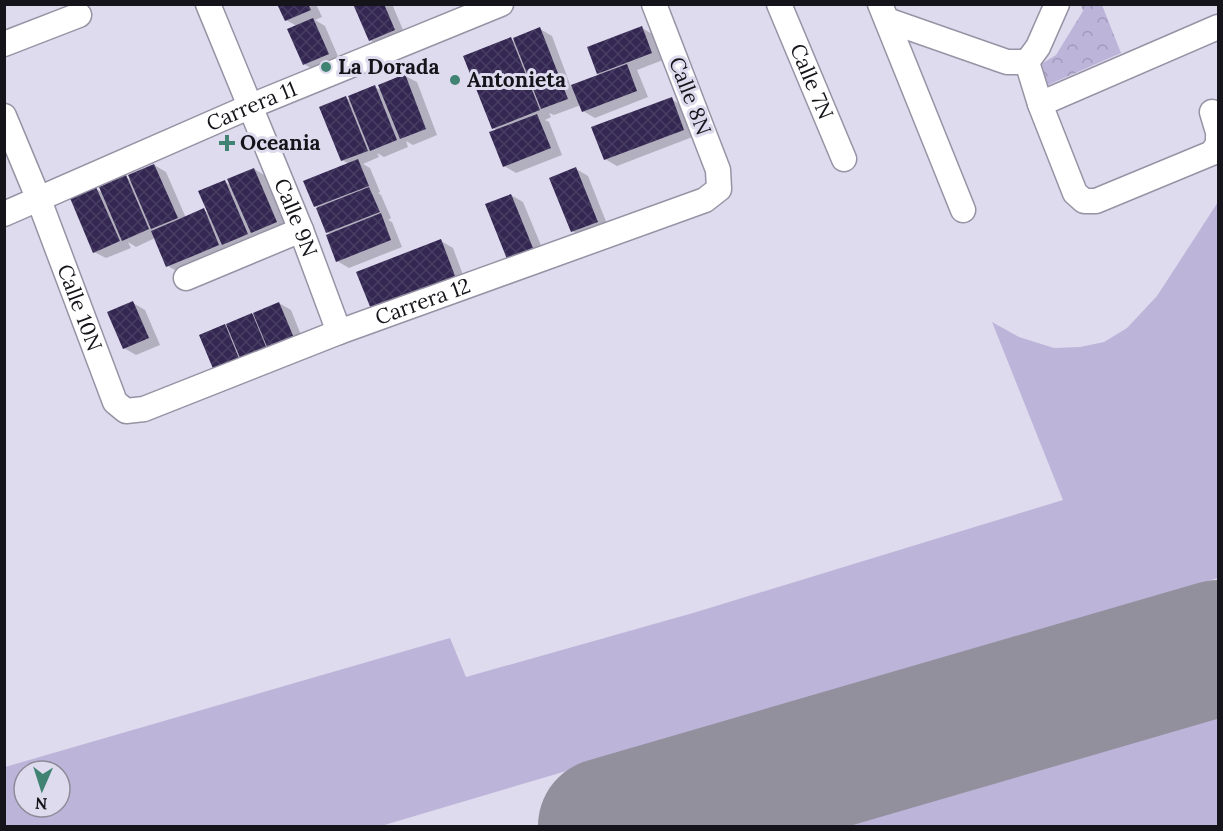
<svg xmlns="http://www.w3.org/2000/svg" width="1223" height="831" font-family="Lora,serif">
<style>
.grass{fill:#bdb4d9;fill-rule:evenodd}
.park{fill:url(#park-crowns)}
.shadow{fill:#0003}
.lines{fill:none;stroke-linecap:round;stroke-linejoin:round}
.runway{stroke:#93909e;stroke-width:136}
.building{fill:url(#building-cross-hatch)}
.minor-casing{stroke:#9793a5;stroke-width:27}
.minor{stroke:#fff;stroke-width:24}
.poi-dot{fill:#418373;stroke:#dfdbee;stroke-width:2}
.labels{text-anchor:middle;stroke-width:6;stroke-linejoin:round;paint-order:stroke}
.poi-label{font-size:21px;font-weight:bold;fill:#15141a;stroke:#dfdbee;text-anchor:start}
.street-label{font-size:21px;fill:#15141a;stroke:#dfdbee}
</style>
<defs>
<pattern id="park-crowns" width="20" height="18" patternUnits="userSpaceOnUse" patternTransform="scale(1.5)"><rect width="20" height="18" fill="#bdb4d9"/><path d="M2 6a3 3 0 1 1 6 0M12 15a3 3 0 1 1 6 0" fill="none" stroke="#a29aba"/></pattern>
<pattern id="building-cross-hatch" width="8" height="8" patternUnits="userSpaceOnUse" patternTransform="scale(1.5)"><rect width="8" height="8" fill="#342752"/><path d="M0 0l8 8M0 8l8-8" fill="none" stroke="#483d62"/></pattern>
</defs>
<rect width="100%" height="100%" fill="#dfdbee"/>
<path class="grass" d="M1218,202v376l-837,248h-376v-59l445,-129 16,39 227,-64 370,-113 -71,-178 27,15 35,11 26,-1 24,-5 23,-14 30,-32zM24,771h36v36h-36z
M1218,697v129h-441z"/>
<path class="park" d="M1081,5h21l19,48 -73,32 -10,-19 18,-11 27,-44z"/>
<path class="shadow" d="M279,4h37l6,13 -7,3 10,6 15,35 -24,10 -12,-7 -7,-38 -11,-6z
M357,4h35l14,33 -24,10 -12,-7z
M642,28l12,7 9,25 -26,10 11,27 -53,21 -12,-7 -2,-6 -27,10 -5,-2 2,4 -6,3 4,2 13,33 -46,18 -12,-7 -6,-35 -5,-3 18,-89 5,3 24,-13 12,7 19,51 28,-11 -10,-28z
M405,76l12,6 20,53 -24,10 -7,-4 2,6 -24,10 -7,-4 2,4 -16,7 7,4 10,24 -2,1 3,2 10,23 -3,2 4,2 10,25 -53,21 -12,-7 -6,-26 -4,-3 -8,-24 -4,-2 34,-42 -7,-4 4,-62 6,3 23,-14 7,4z
M671,99l12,7 12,30 -78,30 -12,-7z
M154,165l12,7 20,46 17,-8 6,3 16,-31 7,4 22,-17 12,7 23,53 -25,10 -7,-4 2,6 -79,32 -12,-7 -13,-28 -19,9 -8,-5 3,6 -25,10 -12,-6 2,-63 7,4 22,-16 7,4z
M576,169l12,7 21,53 -25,9 -12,-7z
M511,195l12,7 22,53 -37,3z
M441,241l12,7 13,35 -82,32z
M133,303l12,7 15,35 -24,10 -12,-7z
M279,303l12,7 14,35 -78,32 -26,-41z"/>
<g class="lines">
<path class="runway" d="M606,826l612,-178"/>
</g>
<path class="building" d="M277,4h31l3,6 -26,11z
M353,4h31l11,26 -26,11z
M313,18l16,36 -26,11 -16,-36z
M642,26l10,27 -55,21 -10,-27z
M540,27l28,72 -27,10 -28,-71z
M511,37l29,73 -48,19 -29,-73z
M627,64l10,27 -55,21 -11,-27z
M405,74l21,55 -26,10 -22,-54z
M375,85l22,55 -27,11 -22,-55z
M346,96l22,55 -27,10 -22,-54z
M672,97l12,33 -80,30 -13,-33z
M537,114l14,34 -48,19 -14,-35z
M358,159l11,27 -55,21 -11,-26z
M154,164l24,54 -27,11 -23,-54z
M576,167l22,55 -27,10 -22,-54z
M254,168l23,54 -26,11 -24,-54z
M126,175l23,54 -27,12 -23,-54z
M225,180l23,54 -26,11 -24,-54z
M96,187l24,54 -27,12 -23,-55z
M369,187l11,25 -54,21 -10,-25z
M511,194l22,54 -26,11 -22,-55z
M204,208l15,37 -26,11 -16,-36z
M381,213l10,27 -55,22 -10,-27z
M177,220l16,36 -27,11 -15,-36z
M441,239l14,37 -84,33 -15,-37z
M133,301l16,37 -26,11 -16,-37z
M279,302l15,36 -26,11 -15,-36z
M252,313l15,36 -26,11 -15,-36z
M225,324l15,37 -26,10 -15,-36z"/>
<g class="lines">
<g class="minor-casing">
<g id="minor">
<path id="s1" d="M208,4l93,226 38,102"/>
<path id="s2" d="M779,4l65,155"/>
<path d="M880,4l83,206"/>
<path d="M887,20l120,42h20"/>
<path d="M4,44l75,-29"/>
<path d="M1027,62l13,42 35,89 9,8h12l116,-48 6,-9v-6"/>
<path d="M1027,62l11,-15 19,-43"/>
<path d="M1040,104l178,-77"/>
<path d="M1212,112l6,20"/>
<path id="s3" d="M4,116l35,84 76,202 11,9 18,-2 195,-77 366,-132 14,-11 -1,-19 -64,-166"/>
<path id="s4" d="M4,214l247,-108 250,-102"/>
<path d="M186,278l115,-48"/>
</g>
</g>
<use href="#minor" class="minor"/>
</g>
<g class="poi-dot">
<circle cx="326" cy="67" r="6"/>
<circle cx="455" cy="80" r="6"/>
<path d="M224 134h6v6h6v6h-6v6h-6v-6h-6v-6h6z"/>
</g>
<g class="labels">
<g class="poi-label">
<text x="338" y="74">La Dorada</text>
<text x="467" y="87">Antonieta</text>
<text x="240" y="150">Oceania</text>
</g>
<g class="street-label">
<text dy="7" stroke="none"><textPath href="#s2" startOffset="84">Calle 7N</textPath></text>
<text transform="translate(690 96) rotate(69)" y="7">Calle 8N</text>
<text dy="7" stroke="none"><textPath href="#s4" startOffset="270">Carrera 11</textPath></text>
<text dy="7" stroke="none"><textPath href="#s1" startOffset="231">Calle 9N</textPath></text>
<text dy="7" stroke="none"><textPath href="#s3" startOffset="638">Carrera 12</textPath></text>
<text dy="7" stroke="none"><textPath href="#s3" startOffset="206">Calle 10N</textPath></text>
</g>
</g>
<rect width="1223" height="831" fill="none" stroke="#15141a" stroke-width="12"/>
<g transform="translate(42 789) rotate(183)"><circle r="28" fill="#dfdbee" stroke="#8e8b99" stroke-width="1.5"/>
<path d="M0-4.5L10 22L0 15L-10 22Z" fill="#418373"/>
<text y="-9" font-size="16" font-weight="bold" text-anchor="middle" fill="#15141a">N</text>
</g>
</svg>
